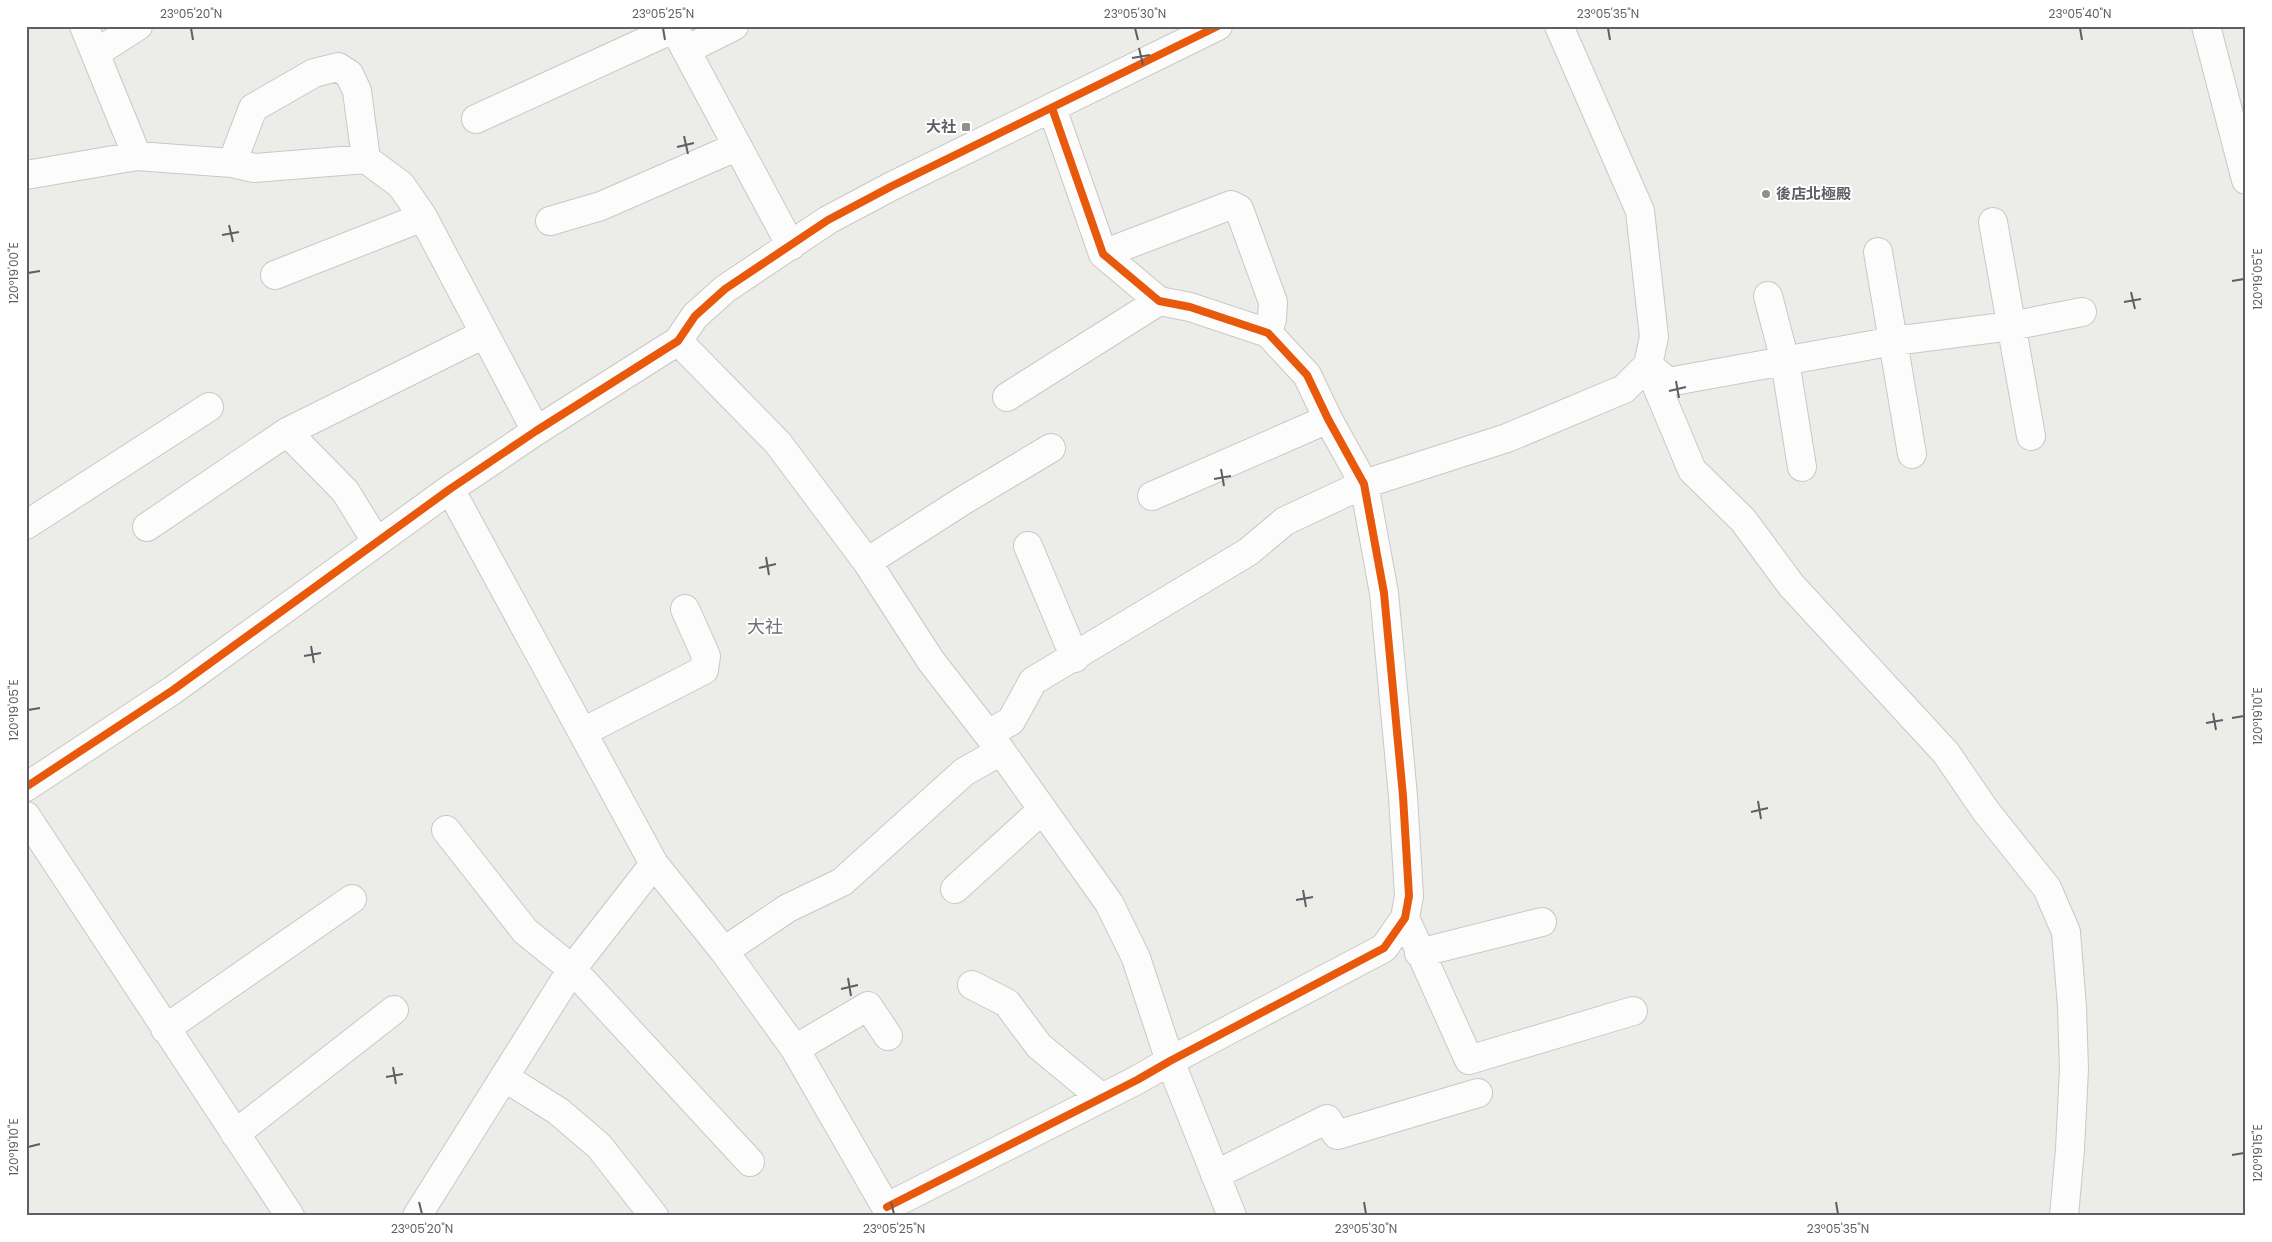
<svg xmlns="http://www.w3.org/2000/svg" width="2272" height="1242" font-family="Poppins,'Noto Sans TC',sans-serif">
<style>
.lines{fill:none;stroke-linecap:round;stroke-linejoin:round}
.minor-casing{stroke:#c8c8c8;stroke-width:30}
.minor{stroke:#fcfcfc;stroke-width:28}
.cycleway-casing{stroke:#fff;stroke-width:11}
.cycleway{stroke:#e8590c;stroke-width:8}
.ticks{fill:none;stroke:#5e5f65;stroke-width:2}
.poi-dot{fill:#909093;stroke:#fff;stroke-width:2}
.labels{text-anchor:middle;stroke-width:4;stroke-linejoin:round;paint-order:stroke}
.poi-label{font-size:15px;font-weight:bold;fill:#5e5f65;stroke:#fff;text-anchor:end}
.quarter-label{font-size:18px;fill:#6f7177;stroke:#fff}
.neatline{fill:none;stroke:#5e5f65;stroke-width:2}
.ticks-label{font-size:12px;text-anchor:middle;fill:#5e5f65}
</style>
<rect width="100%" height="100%" fill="#ecece8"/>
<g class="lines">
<g class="minor-casing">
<path id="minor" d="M84,26l53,130
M673,26l118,220
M1559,26l81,185 14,126 -6,28 44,105 51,50 48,65 155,168 39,57 62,78 19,44 6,75 2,62 -4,80 -6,67
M2206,26l40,154
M686,50l48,-24
M96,53l42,-27
M476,119l199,-91
M232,163l21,-55 61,-35 24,-6 11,7 8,17 9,68
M26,175l111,-19 95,7 22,5 112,-9 35,26 22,32 113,214
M550,221l51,-15 135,-59
M1993,222l38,214
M1878,252l34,202
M1103,254l128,-49 8,4 34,93 -1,17 -4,14
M275,275l148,-58
M1768,296l17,65 17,106
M678,341l100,102 89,119 64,99 70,90 108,152 27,55 34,103 62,155
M1007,397l152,-96
M287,432l58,59 31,50
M450,489l204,375 70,87 71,98 96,167
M1152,496l176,-77
M26,525l183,-118
M147,527l140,-95 197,-98
M1028,546l47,112
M867,562l97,-62 87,-52
M583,732l121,-62 2,-14 -21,-47
M988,734l23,-13 22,-40 215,-129 37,-31 79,-37 143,-46 117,-49 24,-24 20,17 226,-41 117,-15 71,-14
M26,787l147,-97 277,-201 86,-58 142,-90 17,-25 30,-27 103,-69 64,-34 326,-160
M26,816l264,400
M446,830l79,101 47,38 178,193
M955,889l87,-79
M1405,918l64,142 164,-49
M724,951l64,-43 54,-26 122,-110 37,-21
M1419,953l123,-31
M972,985l35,18 32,43 63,52
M165,1029l187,-130
M795,1049l73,-43 20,30
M504,1077l54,34 41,35 55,70
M235,1134l159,-124
M1215,1175l112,-56 10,16 141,-42
M887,1207l250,-127 33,-19 214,-113 21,-30 4,-22 -6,-100 -19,-203 -20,-109 -36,-65 -21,-44 -39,-42 -78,-26 -31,-6 -56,-47 -51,-146
M417,1216l155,-247 82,-105"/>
</g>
<use href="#minor" class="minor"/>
<g class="cycleway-casing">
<path id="cycleway" d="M26,787l147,-97 277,-201 86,-58 142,-90 17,-25 30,-27 103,-69 64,-34 326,-160
M887,1207l250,-127 33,-19 214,-113 21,-30 4,-22 -6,-100 -19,-203 -20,-109 -36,-65 -21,-44 -39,-42 -78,-26 -31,-6 -56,-47 -51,-146"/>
</g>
<use href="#cycleway" class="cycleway"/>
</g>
<path class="ticks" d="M191,28l2,12M663,28l2,12M1135,28l3,12M1608,28l2,12M2080,28l2,12M1139,48l4,17M1132,58l18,-3M684,136l4,18M677,147l17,-4M229,225l4,17M222,235l17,-3M28,273l12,-2M2232,281l12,-2M2131,292l4,17M2124,302l17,-3M1676,381l3,17M1669,391l17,-4M1221,469l3,17M1214,479l17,-3M766,557l3,18M759,568l17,-4M311,646l3,17M304,656l17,-3M28,710l12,-2M2213,713l3,17M2232,718l12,-2M2206,723l17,-3M1758,801l3,18M1751,812l17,-4M1303,890l3,17M1296,900l17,-3M848,978l3,18M841,989l17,-4M393,1067l3,17M386,1077l17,-3M28,1147l12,-3M2232,1155l12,-2M419,1202l3,12M891,1202l3,12M1364,1202l2,12M1836,1202l2,12"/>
<g class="poi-dot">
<rect x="961" y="122" width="10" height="10" rx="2.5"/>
<circle cx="1766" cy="194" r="5"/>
</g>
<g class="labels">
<g class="poi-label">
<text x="956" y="132">大社</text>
<text x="1776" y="199" text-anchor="start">後店北極殿</text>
</g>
<g class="quarter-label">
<text x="765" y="633">大社</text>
</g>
</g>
<rect width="2272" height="1242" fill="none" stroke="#ffffff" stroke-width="55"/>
<rect x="28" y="28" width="2216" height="1186" class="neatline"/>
<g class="ticks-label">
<text x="191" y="18">23°05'20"N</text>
<text x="663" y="18">23°05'25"N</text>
<text x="1135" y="18">23°05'30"N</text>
<text x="1608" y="18">23°05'35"N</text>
<text x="2080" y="18">23°05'40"N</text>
<text transform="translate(14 273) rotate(-90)" y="4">120°19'00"E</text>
<text transform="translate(2258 279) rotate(-90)" y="4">120°19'05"E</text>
<text transform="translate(14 710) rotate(-90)" y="4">120°19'05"E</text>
<text transform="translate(2258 716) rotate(-90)" y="4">120°19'10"E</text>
<text transform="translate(14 1147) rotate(-90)" y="4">120°19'10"E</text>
<text transform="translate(2258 1153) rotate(-90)" y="4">120°19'15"E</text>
<text x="422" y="1233">23°05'20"N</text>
<text x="894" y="1233">23°05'25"N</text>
<text x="1366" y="1233">23°05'30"N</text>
<text x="1838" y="1233">23°05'35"N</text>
</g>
</svg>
